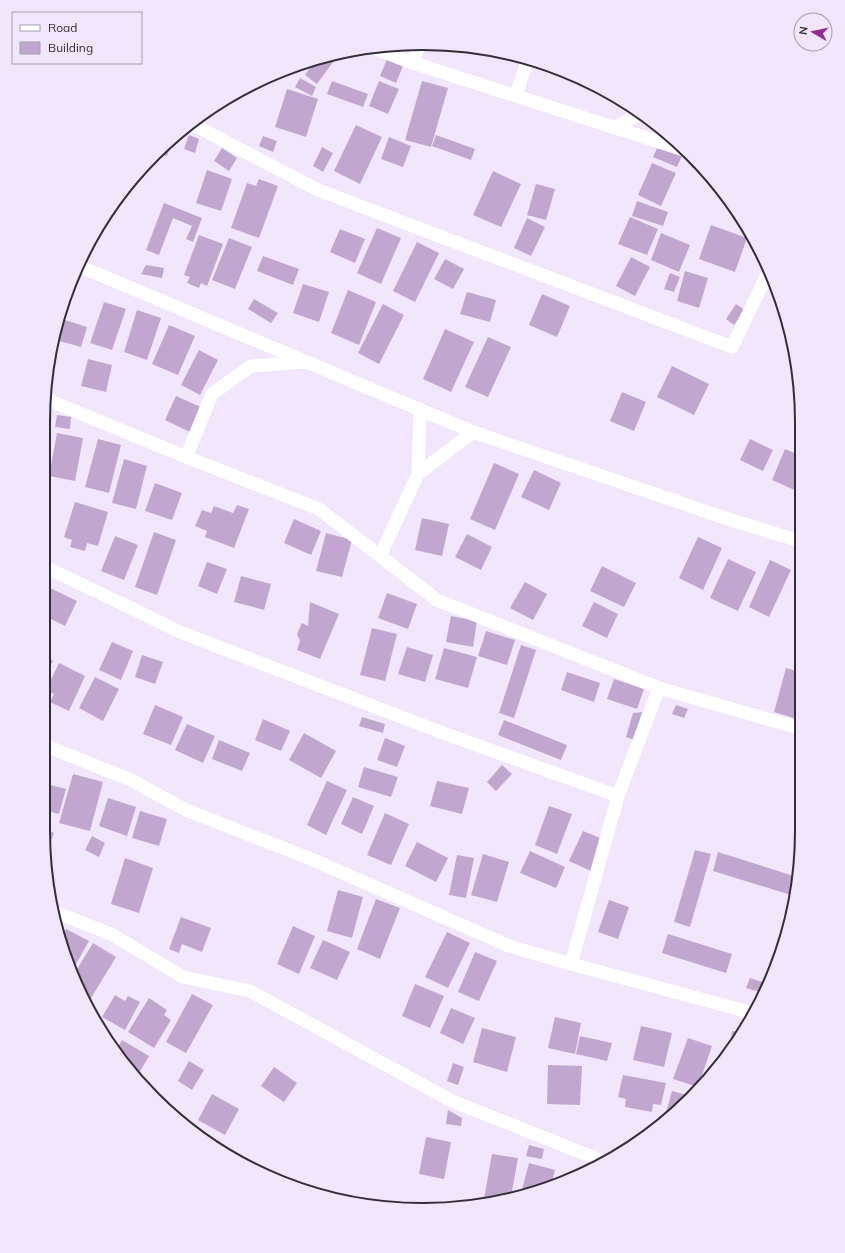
<svg xmlns="http://www.w3.org/2000/svg" width="845" height="1253" font-family="Mulish,sans-serif">
<style>
.building{fill:#c1a7d0}
.lines{fill:none;stroke-linecap:round;stroke-linejoin:round}
.minor{stroke:#fff;stroke-width:13}
.rim{fill:none;stroke:#332d38;stroke-width:2}
</style>
<rect width="100%" height="100%" fill="#f2e6fc"/>
<path class="building" d="M345,52l-5,6 -4,-4 4,-1z
M332,55l4,3 -19,26 -12,-9 11,-16z
M387,59l16,7 -7,17 -16,-7z
M300,78l16,9 -4,9 -17,-9z
M332,81l36,13 -5,13 -36,-13z
M379,81l20,8 -11,25 -19,-8z
M422,81l26,7 -17,59 -26,-7z
M287,89l31,10 -12,38 -31,-10z
M356,125l26,12 -22,47 -26,-13z
M189,135l10,4 -4,14 -11,-4z
M436,135l39,14 -4,11 -39,-14z
M263,136l14,5 -4,11 -14,-6z
M389,137l22,9 -8,21 -22,-8z
M172,140l-5,16 -9,-3z
M658,146l24,10 -5,11 -24,-10z
M322,147l11,6 -10,19 -10,-6z
M222,148l15,10 -8,13 -15,-10z
M652,163l24,10 -15,33 -23,-11z
M207,170l25,9 -11,32 -25,-8z
M493,171l28,13 -20,43 -28,-12z
M259,179l19,7 -19,52 -28,-10 16,-45 9,3z
M536,184l19,5 -9,31 -19,-5z
M637,201l31,11 -5,14 -31,-10z
M164,203l38,15 -9,24 -7,-3 6,-13 -19,-8 -14,37 -13,-5z
M630,217l28,12 -11,26 -29,-11z
M527,218l18,9 -14,29 -17,-8z
M711,225l36,13 -12,34 -36,-13z
M377,228l24,10 -20,46 -24,-11z
M340,229l25,10 -10,24 -25,-11z
M661,233l29,12 -11,27 -28,-12z
M199,235l24,9 -16,42 -6,-3 -2,5 -12,-5 3,-6 -6,-2z
M229,238l23,9 -17,42 -23,-9z
M417,242l22,11 -24,49 -22,-11z
M263,256l36,13 -6,16 -36,-14z
M631,257l19,10 -15,29 -19,-10z
M445,259l19,10 -11,20 -19,-10z
M146,265l18,3 -2,10 -21,-4z
M685,271l23,7 -9,30 -22,-7z
M670,273l10,4 -6,15 -10,-3z
M303,284l26,8 -10,30 -26,-9z
M348,290l28,12 -17,43 -28,-12z
M467,292l29,8 -6,22 -30,-8z
M542,294l28,12 -13,31 -28,-12z
M254,299l24,14 -7,10 -23,-14z
M104,302l22,7 -14,41 -22,-7z
M383,304l21,11 -25,49 -21,-11z
M736,304l9,6 -11,15 -8,-6z
M137,310l24,8 -14,42 -23,-8z
M62,319l25,8 -6,20 -25,-7z
M169,325l26,11 -17,39 -26,-11z
M445,329l29,13 -23,50 -28,-13z
M488,337l23,10 -23,50 -23,-10z
M199,350l19,10 -18,35 -19,-10z
M88,359l24,6 -6,27 -25,-6z
M672,366l37,18 -15,31 -37,-18z
M622,392l24,10 -12,29 -24,-10z
M176,396l27,12 -11,25 -27,-13z
M57,415l14,2 -1,12 -15,-2z
M57,433l26,5 -8,43 -26,-5z
M98,439l23,6 -12,48 -24,-6z
M750,439l23,11 -10,21 -23,-11z
M785,449l16,7v37l-29,-13z
M124,459l23,7 -11,43 -24,-6z
M494,463l25,11 -24,56 -25,-11z
M534,470l27,13 -12,27 -28,-13z
M155,483l27,10 -10,27 -27,-9z
M75,502l33,10 -10,34 -11,-3 -2,8 -15,-4 2,-7 -8,-3z
M237,505l12,4 -15,39 -29,-11 2,-6 -12,-5 7,-16 9,3 3,-7 19,7z
M422,518l27,6 -7,32 -27,-6z
M294,519l27,12 -10,24 -27,-12z
M154,532l22,8 -19,55 -22,-8z
M326,533l26,7 -10,37 -26,-6z
M467,534l25,13 -11,23 -26,-13z
M115,536l23,9 -14,35 -23,-9z
M698,537l24,11 -19,42 -24,-12z
M728,559l28,13 -18,39 -28,-13z
M770,560l21,10 -22,47 -20,-10z
M207,562l20,7 -10,25 -19,-8z
M602,566l34,17 -12,24 -34,-16z
M241,576l30,8 -7,26 -30,-8z
M525,582l22,12 -14,26 -23,-12z
M50,588l27,13 -12,25 -20,-10v-18z
M387,593l30,11 -9,25 -30,-11z
M310,602l29,12 -19,45 -23,-9 3,-9 -3,-7 5,-11 6,3z
M594,602l24,12 -11,24 -25,-12z
M451,616l26,5 -4,26 -27,-5z
M372,628l25,6 -12,47 -25,-6z
M486,631l29,9 -8,25 -29,-9z
M112,642l21,9 -12,29 -22,-10z
M521,645l15,5 -22,68 -15,-5z
M407,647l26,8 -8,27 -27,-8z
M444,648l33,9 -9,31 -33,-9z
M142,655l21,7 -8,22 -20,-7z
M44,656l9,5 -9,15z
M59,663l26,13 -16,35 -19,-9 4,-8 -8,-4z
M786,668l14,4v48l-26,-8z
M567,672l33,11 -6,19 -33,-12z
M95,677l24,12 -16,32 -24,-13z
M614,679l30,10 -7,20 -30,-10z
M44,694l4,2 -4,9z
M155,705l28,12 -12,28 -28,-11z
M676,705l12,4 -4,9 -12,-4z
M642,712l-8,28 -8,-3 7,-24z
M362,717l23,7 -2,9 -24,-7z
M263,719l27,12 -9,20 -26,-11z
M504,720l63,25 -6,15 -63,-25z
M187,724l28,12 -12,27 -28,-13z
M304,733l32,18 -15,27 -32,-18z
M385,738l20,8 -8,21 -20,-7z
M219,740l31,13 -8,18 -30,-12z
M502,765l10,9 -16,17 -9,-9z
M364,767l34,10 -7,20 -33,-10z
M73,774l30,8 -13,49 -31,-8z
M327,781l20,9 -21,45 -19,-10z
M437,781l32,7 -7,26 -32,-8z
M43,783l23,6 -7,25 -16,-4z
M353,797l21,9 -12,28 -21,-10z
M108,798l28,9 -9,29 -28,-10z
M549,806l23,8 -15,40 -22,-9z
M140,811l27,8 -8,27 -27,-8z
M385,813l24,11 -18,41 -24,-10z
M43,828l11,5 -8,19 -3,-21z
M583,831l22,9 -14,31 -22,-10z
M92,836l13,7 -6,14 -14,-7z
M417,842l31,16 -12,24 -31,-16z
M695,850l16,4 -21,73 -16,-5z
M530,851l35,16 -9,21 -36,-15z
M718,852l79,25 -6,18 -78,-24z
M483,854l26,8 -12,40 -26,-7z
M457,855l17,3 -8,40 -17,-3z
M125,858l28,10 -14,45 -28,-9z
M338,890l25,7 -11,41 -25,-7z
M376,899l24,9 -20,51 -23,-10z
M609,900l20,7 -11,32 -20,-7z
M181,917l30,11 -9,24 -20,-8 -3,9 -10,-4z
M293,926l22,10 -16,38 -22,-10z
M66,929l23,12 -17,30 -9,-19 -2,-13z
M447,932l23,11 -22,45 -23,-11z
M668,934l64,20 -6,19 -64,-20z
M323,940l27,12 -13,28 -27,-12z
M93,943l23,14 -28,46 -14,-29z
M475,952l22,9 -18,40 -21,-9z
M750,978l16,5 -3,10 -17,-5z
M415,984l29,12 -14,32 -28,-12z
M192,994l21,11 -27,48 -20,-11z
M115,995l10,6 3,-5 12,6 -15,28 -23,-13z
M149,998l18,12 -3,5 7,5 -17,28 -26,-16z
M451,1008l24,10 -12,26 -23,-11z
M555,1017l26,6 -6,31 -27,-6z
M641,1026l31,7 -8,34 -31,-7z
M482,1028l34,9 -9,35 -34,-10z
M732,1031l9,1 -11,15z
M580,1036l32,7 -5,18 -31,-7z
M688,1038l24,8 -14,41 -25,-8z
M122,1040l27,16 -11,19 -22,-24z
M189,1061l15,9 -12,20 -14,-9z
M453,1063l11,4 -6,18 -11,-4z
M548,1065l34,1 -2,39 -33,-1z
M274,1067l23,16 -13,19 -23,-16z
M623,1075l43,8 -5,22 -8,-1 -1,8 -27,-5 1,-8 -8,-2z
M672,1091l18,5 -25,20z
M212,1094l27,15 -14,26 -27,-15z
M448,1110l14,8 -1,8 -15,-2z
M426,1137l25,5 -7,37 -25,-5z
M529,1145l15,4 -2,10 -16,-3z
M492,1154l26,4 -7,39 -14,6 -14,1z
M529,1163l26,7 -3,12 -31,11z"/>
<g class="lines">
<path class="minor" d="M374,48l30,12 280,90
M412,62l8,-17
M516,95l12,-36
M190,123l128,67 414,157 37,-76
M616,127l24,-13
M79,266l394,166 258,88 69,21
M46,399l140,58 26,-63 39,-28 55,-4
M186,457l133,52 118,91 222,88 140,40
M418,474l2,-65
M380,556l38,-82 55,-42
M45,567l86,41 49,24 263,101 175,63 -47,168
M44,745l87,35 55,30 125,49 198,87 62,18 182,49
M618,796l41,-108
M57,913l54,21 72,43 67,14 202,110 153,61"/>
</g>
<path d="M0 0H845V1253H0ZM422 50H423A372 372 0 0 1 795 422V831A372 372 0 0 1 423 1203H422A372 372 0 0 1 50 831V422A372 372 0 0 1 422 50Z" fill="#f2e6fc" fill-rule="evenodd"/>
<path class="rim" d="M422 50H423A372 372 0 0 1 795 422V831A372 372 0 0 1 423 1203H422A372 372 0 0 1 50 831V422A372 372 0 0 1 422 50Z"/>
<rect x="12" y="12" width="130" height="52" fill="#f2e6fc" stroke="#a69cae"/>
<rect x="20" y="25" width="20" height="6" fill="#ffffff" stroke="#a69cae"/>
<text x="48" y="32" font-size="12" fill="#332d38">Road</text>
<rect x="20" y="42" width="20" height="12" fill="#c1a7d0" stroke="#a69cae"/>
<text x="48" y="52" font-size="12" fill="#332d38">Building</text>
<g transform="translate(813 32) rotate(279)"><circle r="19" fill="#f2e6fc" stroke="#a69cae"/>
<path d="M0-3L7 15L0 10L-7 15Z" fill="#922d93"/>
<text y="-6" font-size="11" font-weight="bold" text-anchor="middle" fill="#332d38">N</text>
</g>
</svg>
